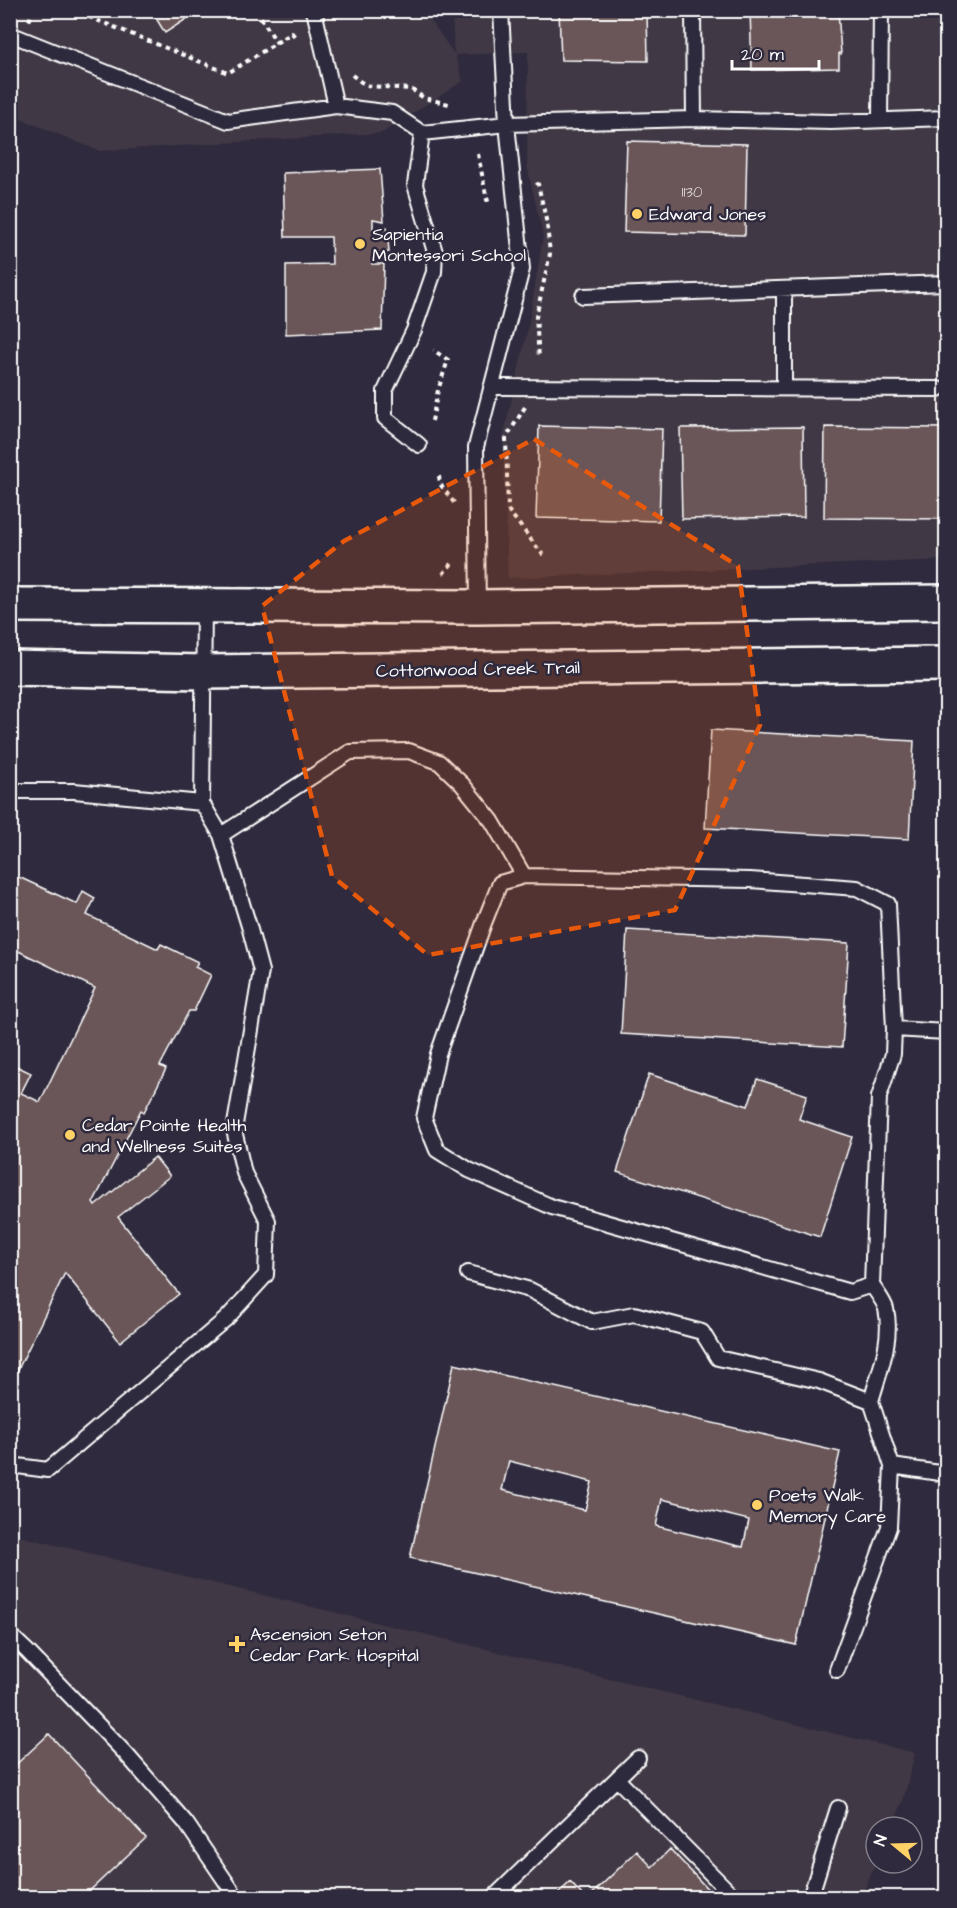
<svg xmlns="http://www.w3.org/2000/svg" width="957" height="1908" font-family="'Architects Daughter',sans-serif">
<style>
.built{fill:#413745}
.building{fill:#6b5659;stroke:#fff;stroke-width:1.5;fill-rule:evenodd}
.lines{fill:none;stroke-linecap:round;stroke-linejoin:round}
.lane-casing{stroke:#fff;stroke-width:18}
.secondary-casing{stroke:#fff;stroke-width:38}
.path{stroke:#fff;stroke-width:4;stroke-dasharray:4.5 4.5;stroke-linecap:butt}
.lane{stroke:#2f2a3d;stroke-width:14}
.secondary{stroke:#2f2a3d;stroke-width:33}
.marked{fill:#e8590c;fill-opacity:0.2;stroke:#e8590c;stroke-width:4.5;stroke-dasharray:12 8;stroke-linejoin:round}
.poi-dot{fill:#ffd166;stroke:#2f2a3d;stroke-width:2}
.labels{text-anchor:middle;stroke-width:5;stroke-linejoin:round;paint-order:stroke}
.number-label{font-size:15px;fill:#dad5d6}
.poi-label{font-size:18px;fill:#fff;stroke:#2f2a3d;text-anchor:start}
.street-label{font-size:18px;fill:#fff;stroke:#2f2a3d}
</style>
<rect width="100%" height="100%" fill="#2f2a3d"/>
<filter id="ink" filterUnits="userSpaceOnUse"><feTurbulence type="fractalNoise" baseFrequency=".0167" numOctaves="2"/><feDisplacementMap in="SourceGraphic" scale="12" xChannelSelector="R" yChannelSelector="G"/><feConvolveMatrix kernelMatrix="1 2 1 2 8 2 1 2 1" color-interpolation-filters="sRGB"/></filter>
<g filter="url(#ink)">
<path class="built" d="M10,11h414l30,43 -2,-43h494v549l-438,18 -5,-141 25,-109 15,-92 -16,-70 1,-114 -73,3 8,26 -81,52 -283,18 -88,-36z
M11,1534l904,219 -12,48 -11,26h-16v36l-15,34 -850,1z"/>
<path class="building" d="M151,10h49l-35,23z
M559,10h88l1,51 -87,-1z
M750,10h88l3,44 -2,-1v15l-87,2z
M627,141l120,3 -2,91 -121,-3z
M380,169l4,52 -11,-2v10l14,-2 2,25 -15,2 -2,10h12l-2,66 -96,4v-69l46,-1 -1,-27h-46l-2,-64z
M539,426l123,3 -3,92 -123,-3z
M803,427l1,90 -122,2 -2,-91z
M825,427l121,1v91l-122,-1z
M711,730l203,11 -5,98 -204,-11z
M10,873l67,31 6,-13 12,7 -8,17 71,34 3,-5 37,18 -3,5 16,8 -17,36h-5l-29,55 6,3 -22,43 -3,-2 -48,93 2,3 60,-49 15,19 -52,41 61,77 -59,48 -55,-69 -55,113v-323l21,10 -10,20 19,9 55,-114 -85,-41z
M627,930l222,13 -7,104 -221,-13z
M649,1074l99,32 9,-27 50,16 -8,24 53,18 -32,100 -203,-65z
M454,1364l386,88 -44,193 -386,-87zM509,1461l83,21 -7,28 -83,-20zM662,1499l87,21 -6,27 -87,-21z
M49,1734l97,104 -64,60h-72v-128z
M670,1849l46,49h-128l49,-47 15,16z
M570,1882l15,16h-31z"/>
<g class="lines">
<g class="lane-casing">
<path id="lane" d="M312,10l3,5 21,91
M693,10l1,109
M10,34l218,87 108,-15 56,7 30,20
M880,120l1,-110
M784,289v99
M583,296l363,-13
M491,387l447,2
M419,445l-34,-27v-27l29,-61 20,-58 1,-20 -20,-67 7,-52 85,-9 -6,-114
M478,607l-2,-160 46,-178 -15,-145 187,-5 137,3 115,-4
M10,791h64l128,12
M221,835l129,-83 59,-1 30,11 23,22 30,37 32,55
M524,876l226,4 107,8 31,16 6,125 -1,25 -14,43 -7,188 -22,7 -298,-85 -83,-37 -32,-20 -13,-32 14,-64 46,-131 16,-40z
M894,1029l52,3
M468,1273l62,17 62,32 42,-8 68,18 16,26 101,23 52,20 21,65 54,8
M871,1401c8,-28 22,-62 15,-92 -2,-8 -10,-17 -14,-24
M10,1465l38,5 179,-152 39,-43 2,-54 -24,-48 -10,-43 27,-159 -12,-45 -28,-91 -19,-32 2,-197
M10,1635l17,16 99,103 60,69 51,75
M837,1670l52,-143 3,-61
M617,1779l118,119
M493,1898l145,-140
M810,1898l28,-90"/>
</g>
<g class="secondary-casing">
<path id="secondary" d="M10,605l468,2 468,-5
M10,668l194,4 742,-8"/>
</g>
<path class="path" d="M72,10l156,63 64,-40 5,6
M256,10l21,33
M28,18l2,1 3,-9
M352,75l9,7 9,4 41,3 13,9 29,7
M478,154l9,46 3,-1
M536,185l2,-1 9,40 3,30 -14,63 3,41
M525,407l-19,31 2,72 35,45
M432,421l6,-31 10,-30 -15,-10
M439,476l1,8 15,20
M443,574l11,-13"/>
<use href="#lane" class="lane"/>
<use href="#secondary" class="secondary"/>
</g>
</g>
<path class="marked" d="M534,439l204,127 22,159 -85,185 -247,45 -96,-79 -70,-270 82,-65z"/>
<g class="poi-dot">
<circle cx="637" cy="214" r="6"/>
<circle cx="360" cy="244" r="6"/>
<circle cx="70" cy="1135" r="6"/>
<circle cx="757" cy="1505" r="6"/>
<path d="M234 1635h6v6h6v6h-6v6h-6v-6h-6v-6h6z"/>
</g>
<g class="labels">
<g class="number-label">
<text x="692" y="197">1130</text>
</g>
<g class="poi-label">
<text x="649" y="220">Edward Jones</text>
<text x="372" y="240">Sapientia<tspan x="372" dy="21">Montessori School</tspan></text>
<text x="82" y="1131">Cedar Pointe Health<tspan x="82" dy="21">and Wellness Suites</tspan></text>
<text x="769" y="1501">Poets Walk<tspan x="769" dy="21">Memory Care</tspan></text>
<text x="250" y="1640">Ascension Seton<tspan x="250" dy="21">Cedar Park Hospital</tspan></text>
</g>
<g class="street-label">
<text transform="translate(478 669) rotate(-1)" y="6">Cottonwood Creek Trail</text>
</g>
</g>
<rect width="957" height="1908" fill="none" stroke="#2f2a3d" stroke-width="36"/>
<rect x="18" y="18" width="921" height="1872" fill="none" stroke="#fff" stroke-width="2" filter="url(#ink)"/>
<g transform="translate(894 1845) rotate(289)"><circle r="28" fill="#2f2a3d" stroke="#827f8b" stroke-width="1.5"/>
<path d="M0-4.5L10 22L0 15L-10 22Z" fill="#ffd166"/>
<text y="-9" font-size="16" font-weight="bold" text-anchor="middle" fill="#ffffff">N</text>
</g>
<path d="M732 60v9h87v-9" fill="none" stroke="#ffffff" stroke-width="3"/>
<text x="741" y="60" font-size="18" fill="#ffffff" stroke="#2f2a3d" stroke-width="4.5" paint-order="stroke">20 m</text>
</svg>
